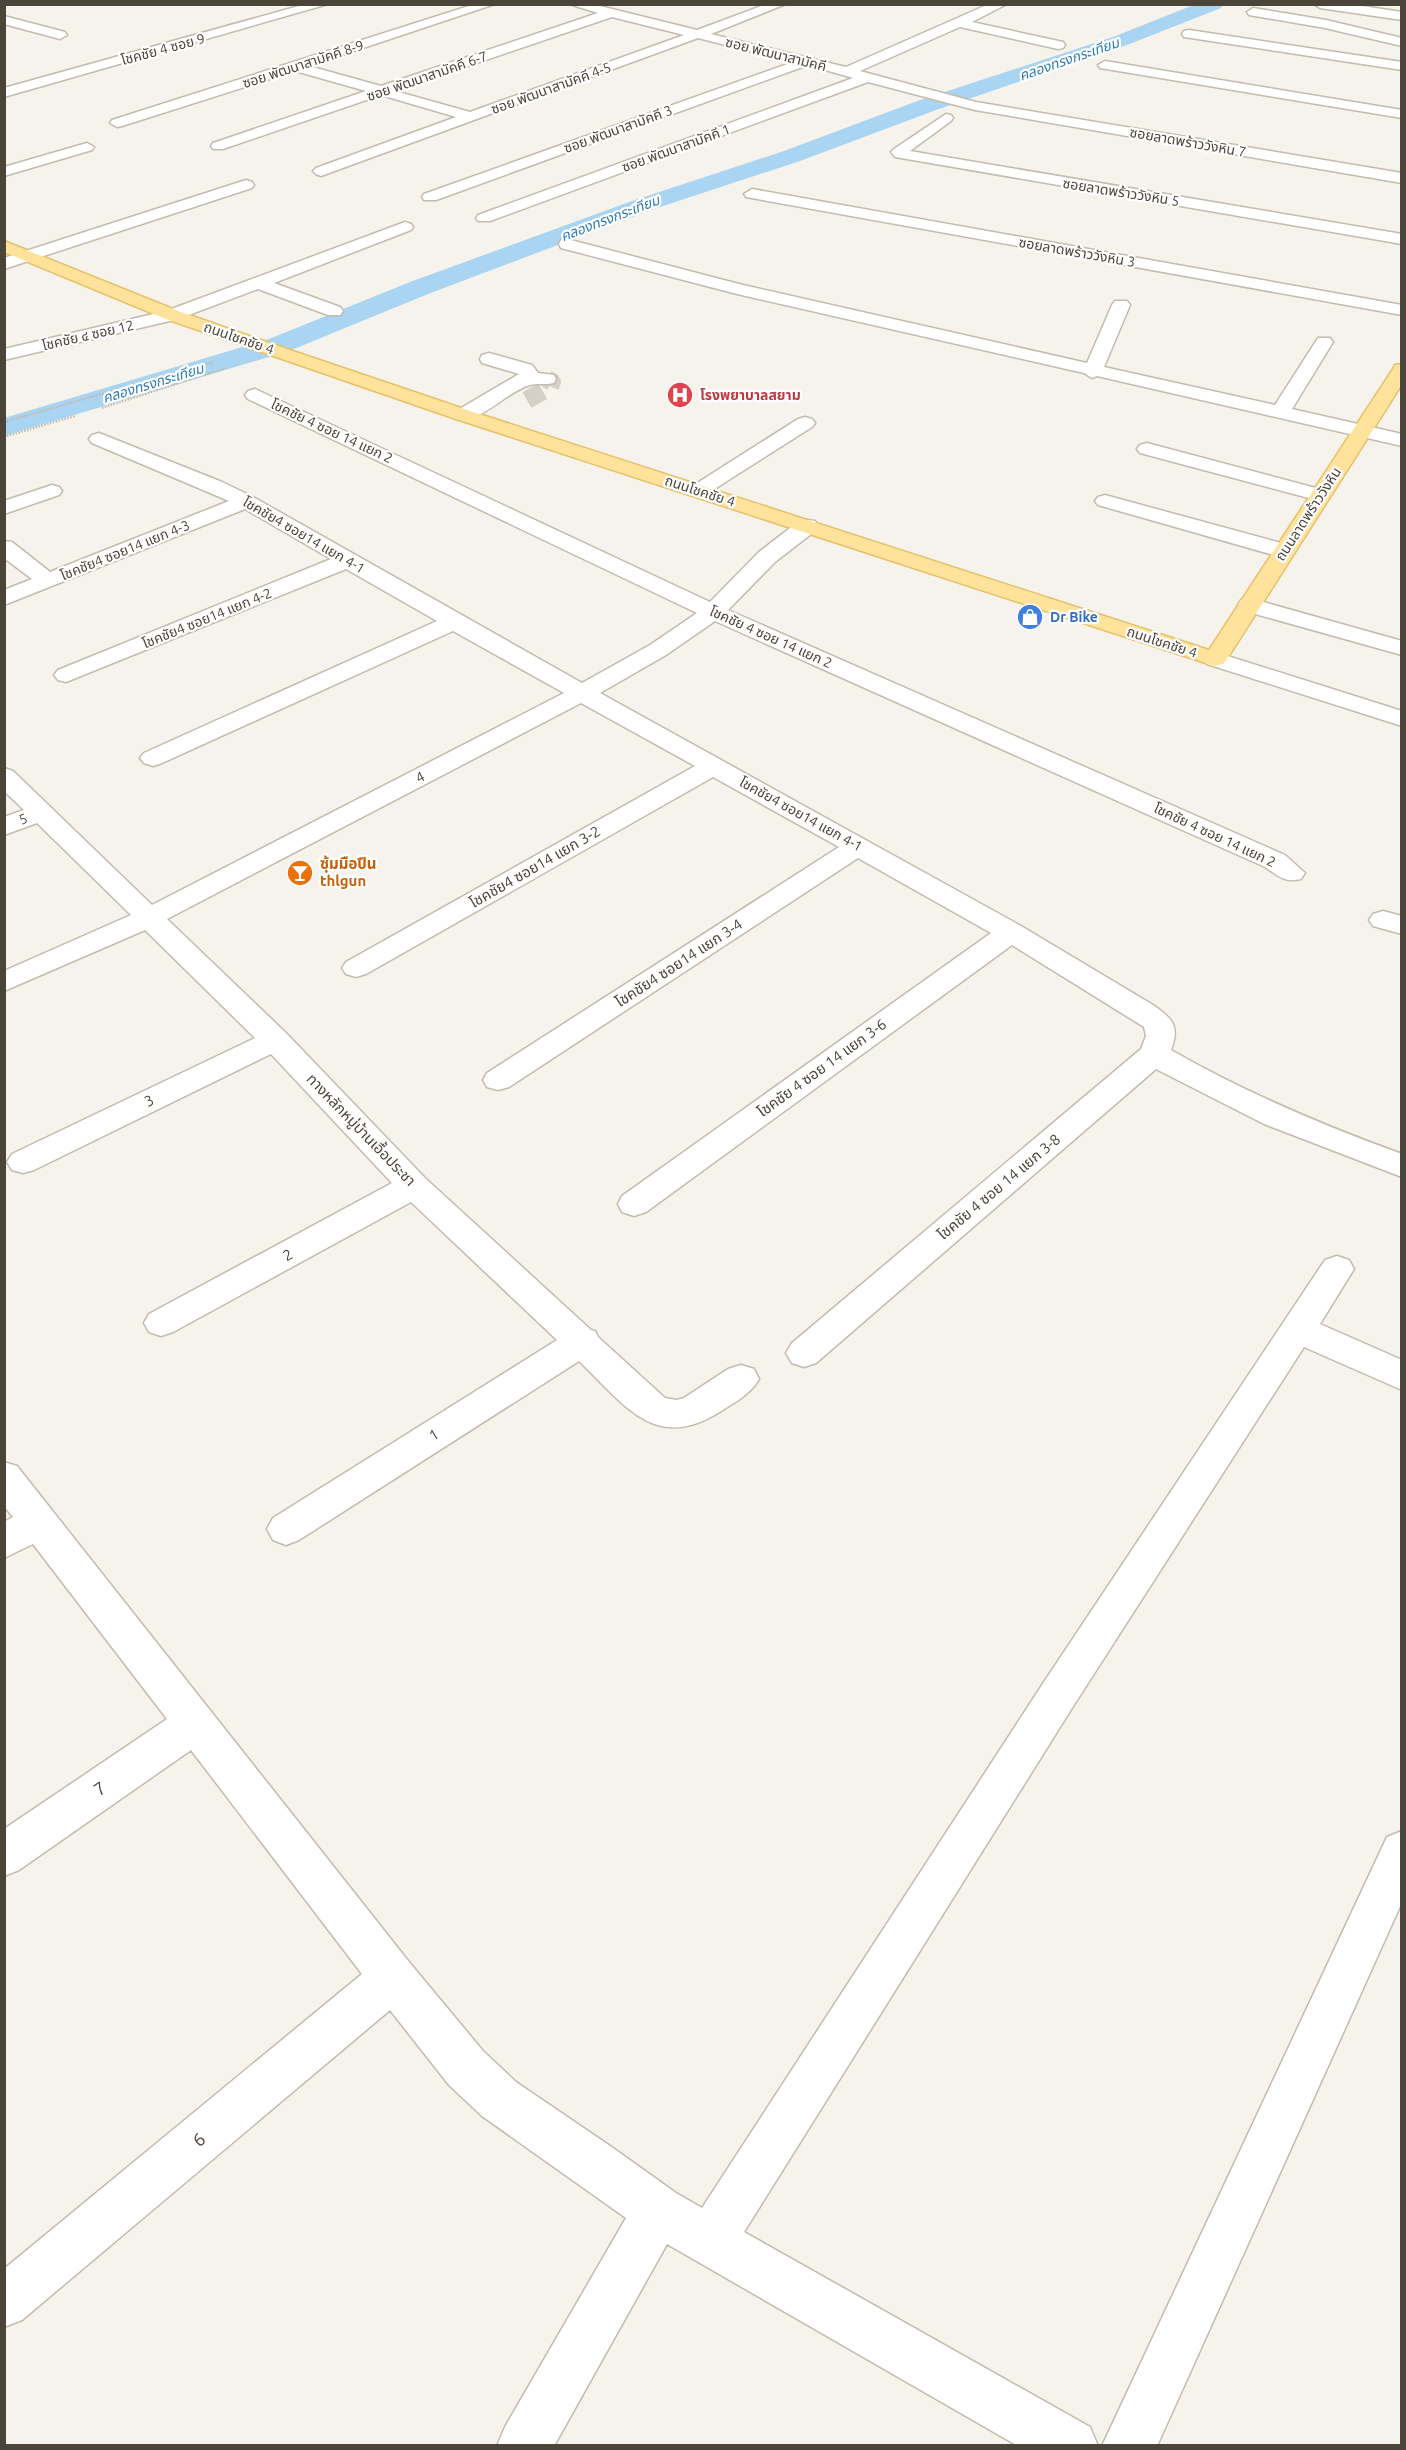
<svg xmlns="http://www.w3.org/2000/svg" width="1406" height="2450" font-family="Ubuntu,'Noto Sans Thai',sans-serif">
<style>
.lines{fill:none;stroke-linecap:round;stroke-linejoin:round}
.canal{fill:#a9d4f2;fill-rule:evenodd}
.minor-tunnel{stroke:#d4d0c8;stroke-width:18;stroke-dasharray:18 9;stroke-linecap:butt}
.minor-casing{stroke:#c2bbae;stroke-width:3}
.major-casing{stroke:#e6c16a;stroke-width:3}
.path{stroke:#c4b79f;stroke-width:2;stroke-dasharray:1.5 1.5;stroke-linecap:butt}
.minor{fill:#fff;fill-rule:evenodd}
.major{fill:#ffe39c;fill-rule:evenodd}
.labels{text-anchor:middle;stroke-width:4.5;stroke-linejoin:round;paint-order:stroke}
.far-street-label{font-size:14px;fill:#4b4439;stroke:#fff}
.far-water-label{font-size:14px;font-style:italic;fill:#2e7ab2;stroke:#fff}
.far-health-label{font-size:14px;font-weight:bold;fill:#be3a42;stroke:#fff;text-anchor:start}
.far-shop-label{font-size:14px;font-weight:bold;fill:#366cbe;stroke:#fff;text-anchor:start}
.food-label{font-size:15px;font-weight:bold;fill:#c56008;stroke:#fff;text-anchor:start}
.street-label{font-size:15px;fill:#4b4439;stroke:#fff}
.near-street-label{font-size:18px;fill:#4b4439;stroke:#fff}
</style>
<rect width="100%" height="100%" fill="#f6f3ec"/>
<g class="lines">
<path class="canal" d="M1196,4h27l-2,4 -94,37 -191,65 -136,51 -152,50 -220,83 -139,57 -285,85v-18l265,-79 141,-57 222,-81 152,-50 136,-51 193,-63z"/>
<path class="minor-tunnel" d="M527,400l23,-13 2,-5 -5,-3"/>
<g class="minor-casing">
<path id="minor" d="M306,4h22l-324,93v-9z
M475,4h20l-186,62 72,20 217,-73 -29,-9h23l105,26 70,-26h19l-75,30 135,33 143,-63h18l-35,18 91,20 2,3 -2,3 -5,1 -98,-22 -100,44 116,31 426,71v10l-427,-73 -107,-28 -378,139h-12l-2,-3 2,-3 375,-137 -45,-13 -372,135h-12l-2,-3 2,-3 369,-132 -95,-24 -377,138 -5,-2 -3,-3 3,-3 140,-51 -75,-22 -158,54h-10l-2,-3 2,-3 153,-52 -71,-20 -173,55 -5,1 -7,-4 2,-3zM612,17l72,18 -214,77 -75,-21z
M1314,4h35l53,8v8l-82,-12z
M1253,8l73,12 76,18v8l-77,-18 -76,-13 -2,-3z
M4,16l61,16 2,3 -7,4 -56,-15z
M1189,30l213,32v8l-218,-33 -2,-3 2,-3z
M1105,61l297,49v8l-302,-50 -2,-3z
M946,114l5,1 2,3 -2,3 -41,30 492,83v10l-507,-87 -4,-5 3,-3z
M87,143l7,4 -2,3 -88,26v-9z
M246,180l6,2 2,3 -2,3 -248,81v-11z
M752,189l650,116v10l-656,-118 -2,-3z
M405,222l6,2 2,3 -2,3 -137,53 66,24 3,4 -3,4h-12l-70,-26 -80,30 -174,41v-11l162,-38z
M567,239l172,45 348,79 25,-58 3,-4h12l3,4 -26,62 171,38 43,-67h12l3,4 -41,67 110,25v12l-305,-70 -5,2 -8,-5 -347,-79 -176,-46 -2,-4 2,-4z
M489,353l43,12 6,8 16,2 2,4 -2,4c-8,2 -17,0 -24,2 -23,6 -51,40 -74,34l-3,-4 3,-4 63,-37 -37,-11 -2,-4 2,-4z
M255,389l455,213 49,-50 40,-31 8,-1 8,1 3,5 -3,5 -40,31 -47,48 557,245 20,18 -4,6c-16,4 -23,-3 -36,-12l-550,-246 -49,34 -66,38 421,233 132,79c20,14 27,21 18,45 73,42 151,75 231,104v23l-138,-53 -108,-55 -340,294 -12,4 -12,-4 -6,-10 6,-10 349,-294 5,-13 -2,-9 -132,-82 -366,267 -12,4 -12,-4 -4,-8 4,-8 369,-263 -133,-75 -349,229 -11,3 -11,-3 -4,-7 4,-7 352,-226 -126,-70 -347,197 -10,3 -10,-3 -4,-6 4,-6 349,-196 -114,-63 -414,216 119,114 139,145 166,152 4,1 3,6 67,61 12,2 7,-2 44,-29 13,-4 13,4 5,10c-8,15 -24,23 -38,32 -66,43 -97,-7 -142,-50l-280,179 -13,5 -13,-5 -6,-11 6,-11 284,-178 -146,-138 -238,130 -12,4 -12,-4 -5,-9 5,-9 243,-131 -121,-129 -237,116 -11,3 -11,-3 -5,-8 5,-8 243,-116 -110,-108 -141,61v-20l127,-56 -94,-92 -33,12v-18l20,-7 -20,-19v-23l9,3 139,134 412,-212 -111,-62 -291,132 -9,3 -9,-3 -4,-5 4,-5 293,-132 -91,-52 -280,113 -8,-2 -4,-5 4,-5 273,-111 -86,-50 -241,96v-15l28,-11 -28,-21v-17l8,1 38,30 179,-71 -137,-58 -3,-4 3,-4 7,-2 123,49 31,15 329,186 68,-38 47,-32 -449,-214 -3,-4 3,-4z
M805,417l7,2 3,4 -3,4 -107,68 -7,2 -7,-2 -3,-4 3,-4 107,-68z
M1147,443l180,48 3,4 -3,4 -7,2 -180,-48 -3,-4 3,-4z
M52,485l7,2 3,4 -3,4 -55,19v-13z
M1105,495l187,51 3,5 -3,5 -8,2 -186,-53 -3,-4 3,-4z
M1249,598l153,43v14l-161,-45 -3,-5 3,-5z
M1215,652l187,59v15l-195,-62 -4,-5 4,-5z
M1383,911l19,5v18l-29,-8 -4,-6 4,-6z
M1337,1256l12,4 5,9 -34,55 82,36v30l-98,-43 -232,361 -328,524 346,195 8,19h-80l-351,-202 -113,202h-57l8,-19 121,-209 -144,-102 -33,-31 -59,-75 -368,310 -18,7v-58l358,-295 -171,-224 -172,120 -15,6v-47l163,-110 -134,-175 -29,14v-36l9,-5 -9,-11v-44l13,4 392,496 74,89 33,31 97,66 63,45 26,15 342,-526 281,-422z
M1402,1831v71l-245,544h-55l285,-609z"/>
</g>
<g class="major-casing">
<path id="major" d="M4,241l174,70 103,36 189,64 739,239 184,-281 2,-4 7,-1v20l-175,275 -4,5 -8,2 -759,-247 -290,-100 -162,-67z"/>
</g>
<path class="path" d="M102,408l124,-40
M4,422l209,-60
M4,437l71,-21"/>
<use href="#minor" class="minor"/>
<use href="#major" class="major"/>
</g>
<defs>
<g id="hospital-disc" transform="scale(1.35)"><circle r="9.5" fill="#e0444e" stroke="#fff"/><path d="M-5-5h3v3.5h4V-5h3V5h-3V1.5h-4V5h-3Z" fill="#fff"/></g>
<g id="shop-disc" transform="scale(1.35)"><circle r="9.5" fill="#3f7fe0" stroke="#fff"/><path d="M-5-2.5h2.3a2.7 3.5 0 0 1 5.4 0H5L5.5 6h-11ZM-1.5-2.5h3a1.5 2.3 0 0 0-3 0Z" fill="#fff"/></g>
<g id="bar-disc" transform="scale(1.35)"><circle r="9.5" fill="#e8710a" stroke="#fff"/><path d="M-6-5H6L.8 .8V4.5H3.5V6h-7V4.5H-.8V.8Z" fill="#fff"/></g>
</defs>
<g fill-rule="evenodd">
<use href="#hospital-disc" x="680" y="395"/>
<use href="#shop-disc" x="1030" y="617"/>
<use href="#bar-disc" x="300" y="873"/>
</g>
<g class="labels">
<g class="far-street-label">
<text transform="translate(163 49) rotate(-15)" y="5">โชคชัย 4 ซอย 9</text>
<text transform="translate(776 54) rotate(14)" y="5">ซอย พัฒนาสามัคคี</text>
<text transform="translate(303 64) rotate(-18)" y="5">ซอย พัฒนาสามัคคี 8-9</text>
<text transform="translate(427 76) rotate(-19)" y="5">ซอย พัฒนาสามัคคี 6-7</text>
<text transform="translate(551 88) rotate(-20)" y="5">ซอย พัฒนาสามัคคี 4-5</text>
<text transform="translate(618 129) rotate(-20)" y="5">ซอย พัฒนาสามัคคี 3</text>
<text transform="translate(1188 142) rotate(10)" y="5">ซอยลาดพร้าววังหิน 7</text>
<text transform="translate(676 148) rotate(-20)" y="5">ซอย พัฒนาสามัคคี 1</text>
<text transform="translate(1121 192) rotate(9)" y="5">ซอยลาดพร้าววังหิน 5</text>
<text transform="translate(1077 252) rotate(10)" y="5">ซอยลาดพร้าววังหิน 3</text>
<text transform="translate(88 335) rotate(-13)" y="5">โชคชัย ๔ ซอย 12</text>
<text transform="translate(239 338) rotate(19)" y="5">ถนนโชคชัย 4</text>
<text transform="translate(332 431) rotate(25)" y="5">โชคชัย 4 ซอย 14 แยก 2</text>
<text transform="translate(700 491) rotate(18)" y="5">ถนนโชคชัย 4</text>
<text transform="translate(1308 514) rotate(-57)" y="5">ถนนลาดพร้าววังหิน</text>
<text transform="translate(304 535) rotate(30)" y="5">โชคชัย4 ซอย14 แยก 4-1</text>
<text transform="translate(125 550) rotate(-22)" y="5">โชคชัย4 ซอย14 แยก 4-3</text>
<text transform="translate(207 618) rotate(-22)" y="5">โชคชัย4 ซอย14 แยก 4-2</text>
<text transform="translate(771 637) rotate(24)" y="5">โชคชัย 4 ซอย 14 แยก 2</text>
<text transform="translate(1162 642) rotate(18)" y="5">ถนนโชคชัย 4</text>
<text transform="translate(420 777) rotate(-27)" y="5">4</text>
<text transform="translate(801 814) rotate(29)" y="5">โชคชัย4 ซอย14 แยก 4-1</text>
<text transform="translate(23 819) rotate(-22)" y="5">5</text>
<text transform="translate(1215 835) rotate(25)" y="5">โชคชัย 4 ซอย 14 แยก 2</text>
</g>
<g class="far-water-label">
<text transform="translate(1069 59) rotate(-19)" y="5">คลองทรงกระเทียม</text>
<text transform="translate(610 218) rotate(-21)" y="5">คลองทรงกระเทียม</text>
<text transform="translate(153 383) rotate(-17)" y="5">คลองทรงกระเทียม</text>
</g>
<g class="far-health-label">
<text x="700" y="400">โรงพยาบาลสยาม</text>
</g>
<g class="far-shop-label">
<text x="1050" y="622">Dr Bike</text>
</g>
<g class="food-label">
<text x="320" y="869">ซุ้มมือปืน<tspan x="320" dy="17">thlgun</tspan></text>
</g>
<g class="street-label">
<text transform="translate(535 867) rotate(-30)" y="5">โชคชัย4 ซอย14 แยก 3-2</text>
<text transform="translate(679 963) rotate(-33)" y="5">โชคชัย4 ซอย14 แยก 3-4</text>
<text transform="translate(822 1068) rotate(-36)" y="5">โชคชัย 4 ซอย 14 แยก 3-6</text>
<text transform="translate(149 1101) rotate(-26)" y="5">3</text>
<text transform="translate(361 1130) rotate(46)" y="5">ทางหลักหมู่บ้านเอื้อประชา</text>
<text transform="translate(999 1187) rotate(-40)" y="5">โชคชัย 4 ซอย 14 แยก 3-8</text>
<text transform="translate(288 1255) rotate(-28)" y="5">2</text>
<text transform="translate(434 1435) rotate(-32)" y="5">1</text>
</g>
<g class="near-street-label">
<text transform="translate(100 1789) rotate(-35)" y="6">7</text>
<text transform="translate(199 2140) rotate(-40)" y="6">6</text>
</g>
</g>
<rect width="1406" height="2450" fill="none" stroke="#4b4439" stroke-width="12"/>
</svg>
